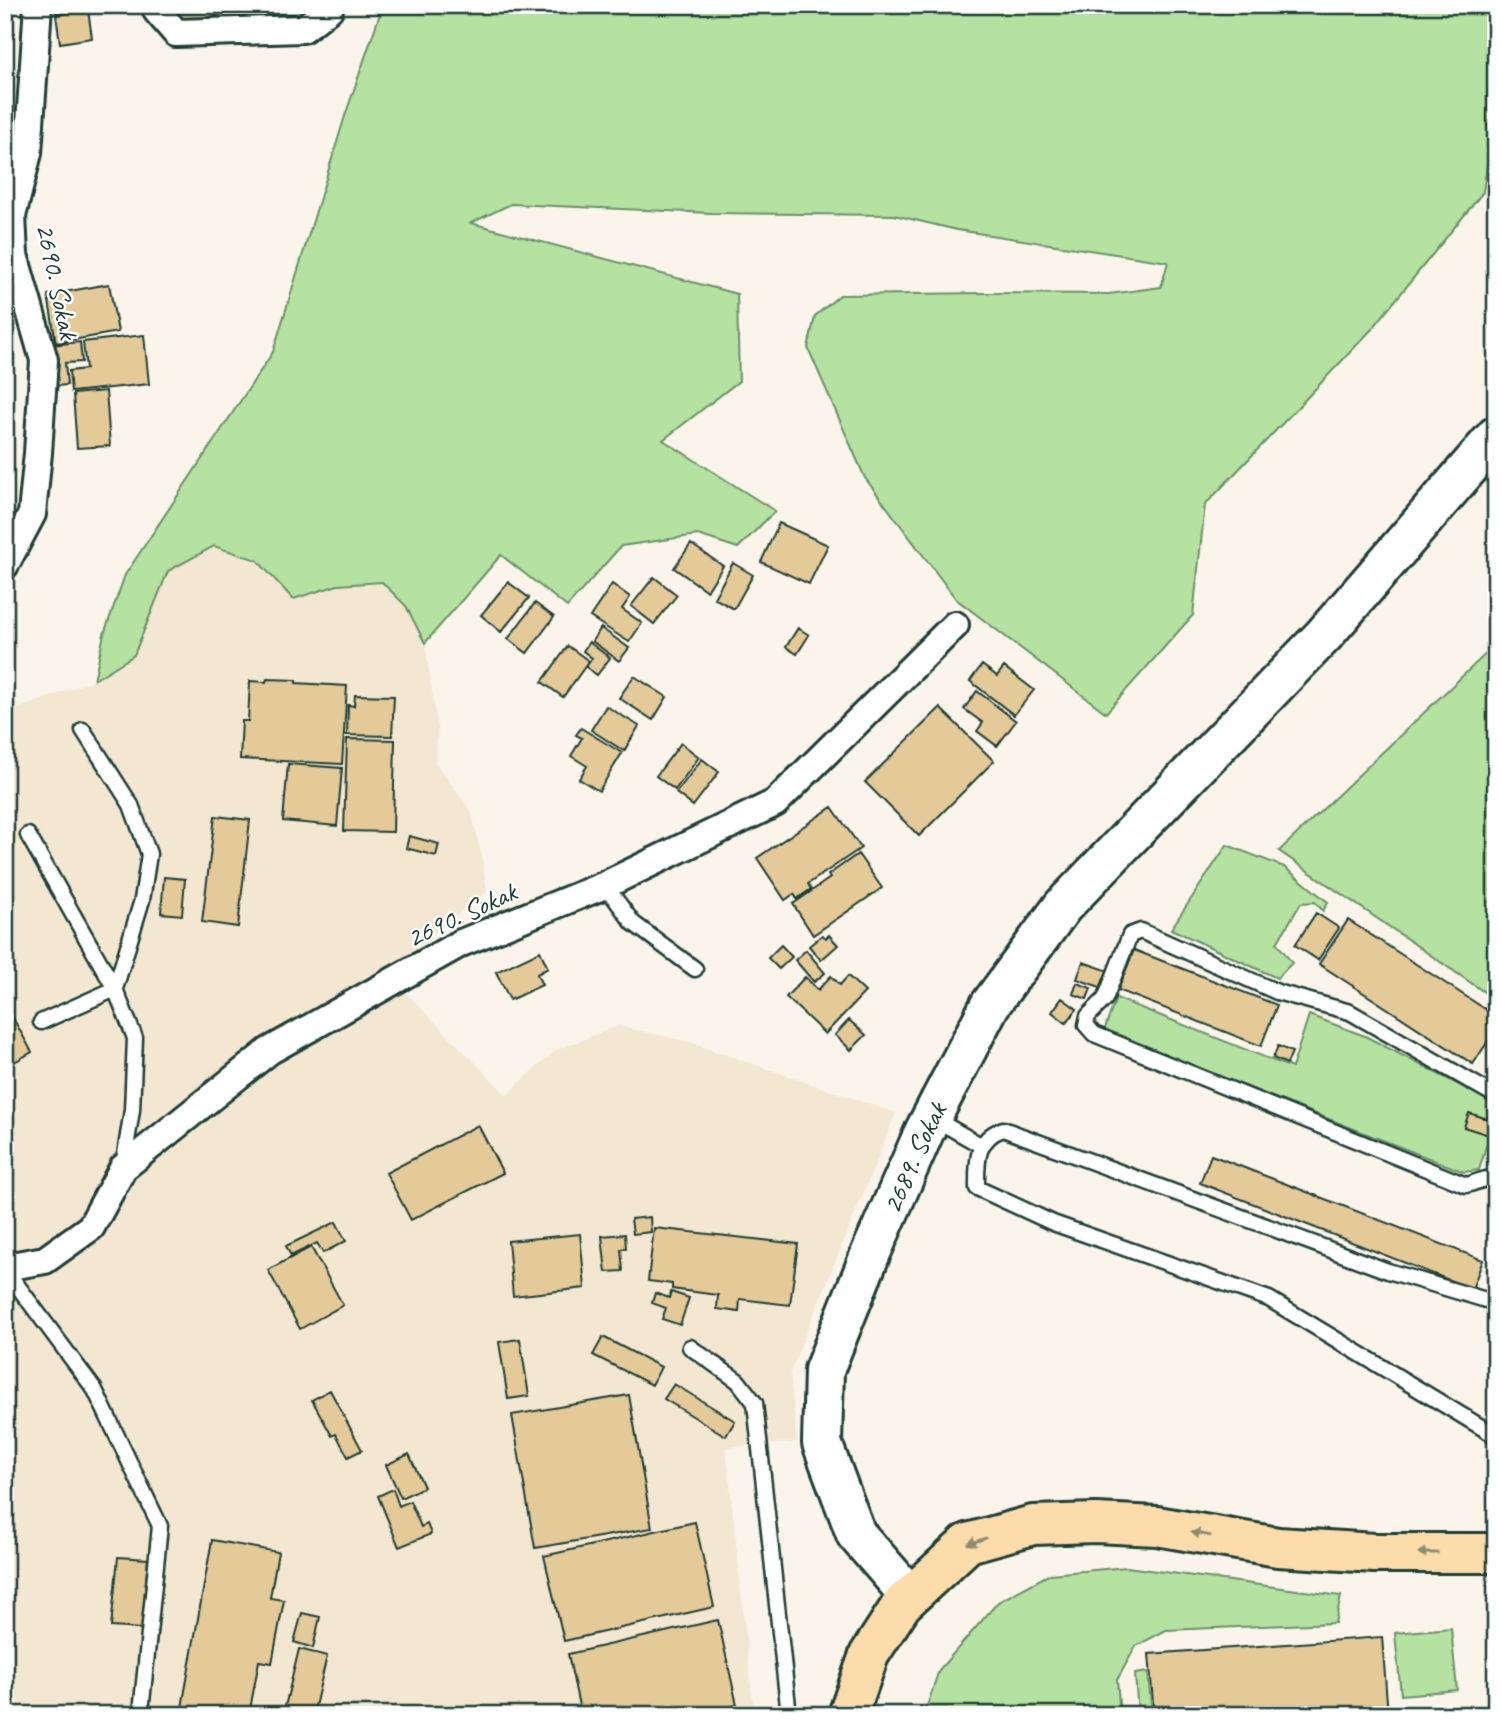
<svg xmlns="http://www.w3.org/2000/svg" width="1501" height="1720" font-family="Caveat,sans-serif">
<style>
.built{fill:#f3e7d2}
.green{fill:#b5e2a0;stroke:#6a906a;stroke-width:2}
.building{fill:#e4ca99;stroke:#1f3d34;stroke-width:2}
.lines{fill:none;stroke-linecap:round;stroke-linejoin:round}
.service-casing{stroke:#1f3d34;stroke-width:19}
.minor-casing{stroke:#1f3d34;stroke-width:32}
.secondary-casing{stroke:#1f3d34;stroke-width:44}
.primary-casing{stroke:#1f3d34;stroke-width:44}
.service{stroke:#fff;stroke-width:14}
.minor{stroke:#fff;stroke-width:26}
.secondary{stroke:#fff;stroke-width:38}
.primary{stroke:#fddcac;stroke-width:38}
.oneway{fill:#8e8c70}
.labels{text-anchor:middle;stroke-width:5;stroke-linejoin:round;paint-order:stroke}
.street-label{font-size:28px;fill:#1f3d34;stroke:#fff}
</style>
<rect width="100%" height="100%" fill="#faf4eb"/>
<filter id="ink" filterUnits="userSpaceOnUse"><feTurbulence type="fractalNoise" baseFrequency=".0143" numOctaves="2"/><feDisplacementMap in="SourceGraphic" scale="14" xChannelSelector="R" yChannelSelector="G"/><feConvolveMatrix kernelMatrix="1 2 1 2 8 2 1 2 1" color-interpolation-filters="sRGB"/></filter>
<g filter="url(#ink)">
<path class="built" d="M214,546l43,14 36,39 45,-14 44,-3 24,24 19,37 13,87 -3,32 36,49 11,46 5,34 -101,82 121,122 49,-45 62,-24 71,16 207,71 -106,260 7,69 -71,5 28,268h-749v-1001l89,-34 40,-25 34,-84z"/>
<path class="green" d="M383,5h1113v102l-13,85 -110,136 -168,177 -12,110 -87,98 -150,-114 -91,-121 -57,-130 7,-32 25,-21 145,-2 124,1 52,-7 7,-25 -211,-32 -63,-15 -183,-2 -200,-9 -40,19 266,71 2,87 -76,59 112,71 -37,37 -40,-13 -77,11 -54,61 -66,-52 -76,88 -19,-37 -24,-24 -44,3 -45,14 -36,-39 -43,-14 -46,25 -34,84 -40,25 10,-46 21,-59 148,-223 72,-236z
M1496,644v356l-217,-149z
M1227,845l57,22 44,35 -5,9 -8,-9 -14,1 -24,40 15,20 -15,15 -106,-49z
M1116,998l176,70 17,-53 56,21 131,68v9l-17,57 -15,2 -360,-141z
M1127,1567l214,29 -6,27 -169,7 -30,16 -19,34 3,35h-196l15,-45 59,-68 52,-28z
M1451,1628l6,62 -56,5 -6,-62z
M1148,1672l4,43h-14l-3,-41z"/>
<path class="building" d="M55,5h24v4l-23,4z
M178,5h52l2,6 -50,13z
M88,10l4,28 -32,5 -4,-28z
M109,284l9,48 -62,11 -8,-48z
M144,335l5,49 -78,8 -2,-21 17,-2 -3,-27z
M80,342l2,20 -17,1 2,22 -12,1 -4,-41z
M106,391l4,55 -33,2 -4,-54z
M779,523l49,22 -19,39 -48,-22z
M691,544l32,22 -16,25 -33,-23z
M733,563l20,12 -19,34 -20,-11z
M654,577l23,18 -23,29 -23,-18z
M508,582l21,16 -28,34 -20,-17z
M612,584l18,13 -8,12 20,14 -13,19 -39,-25z
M535,603l19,14 -27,36 -19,-14z
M601,628l28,20 -10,13 -27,-20z
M798,628l11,7 -12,19 -11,-7z
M589,642l21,16 -13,17 -11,-8 6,-9 -9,-7z
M568,646l21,15 -26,36 -21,-15z
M982,665l15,11 7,-9 30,23 -20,25 -44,-34z
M634,676l33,21 -14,23 -34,-22z
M267,679l29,1v3l51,3 -5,78 -102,-5 2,-38h6l2,-40 16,1z
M977,691l39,30 -19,25 -20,-15 6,-8 -19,-14z
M355,695l39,1 -2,40 -45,-1 1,-30 6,1z
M606,706l33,20 -15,25 -33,-21z
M940,708l54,53 -75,75 -54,-54z
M581,728l41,25 -23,38 -20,-12 8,-13 -16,-10 11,-18 -6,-3z
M347,739l48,1 -2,92 -49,-1z
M681,743l18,14 -24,33 -19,-14z
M702,759l17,13 -26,34 -17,-13z
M288,764l54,4 -5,58 -54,-5z
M832,807l29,41 -53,36 3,5 -14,10 -3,-5 -9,6 -28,-42z
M215,816l35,4 -12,107 -36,-5z
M409,836l30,8 -3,12 -30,-8z
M858,854l24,34 -69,47 -20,-31 37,-26 -2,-3z
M164,877l21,2 -3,36 -21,-2z
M1316,913l23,15 -21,32 -23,-15z
M1348,920l148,96v13l-23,35 -154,-100z
M822,935l4,3 3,-3 9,10 -17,15 -12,-14z
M781,945l11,12 -13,12 -11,-11z
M806,950l19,23 -11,9 -19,-22z
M1134,950l143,55 -16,41 -143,-56z
M540,951l8,17 -11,6 5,11 -32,15 -14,-28z
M1083,962l26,9 -6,17 -26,-9z
M831,976l9,9 8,-9 17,16 -40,42 -39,-37 19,-20 13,13z
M1077,983l14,5 -4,11 -14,-5z
M1062,998l15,11 -11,14 -14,-11z
M5,1004l27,48 -27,15z
M849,1020l17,15 -15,15 -16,-15z
M1278,1046l14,6 -5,12 -14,-6z
M1469,1113l25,8 -5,14 -25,-8z
M478,1125l25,48 -92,47 -25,-47z
M1211,1155l272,105 -11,29 -272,-106z
M650,1217l1,15 -18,2 -2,-15z
M336,1222l10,19 -23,12 -6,-10 -26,13 -5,-10z
M654,1228l144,16 -8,61 -50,-6 -1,13 -22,-3 1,-14 -46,-6v-5l-24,-3z
M580,1234l5,54 -72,8 -5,-55z
M625,1234l1,14 -5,1 2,22 -17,1 -4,-36z
M311,1247l32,58 -43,24 -32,-59z
M671,1292l18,6 -9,27 -18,-6 4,-11 -14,-5 3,-10 14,5z
M603,1337l58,30 -9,18 -59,-30z
M520,1339l9,57 -21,3 -9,-57z
M674,1384l61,37 -9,15 -62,-37z
M330,1390l32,60 -14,7 -12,-23 -4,2 -20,-36z
M629,1395l23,133 -117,20 -23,-133z
M409,1454l15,33 -23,11 -15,-33z
M393,1489l6,17 11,-5 11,26 6,-3 4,10 -32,13 -21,-51z
M695,1522l19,85 -150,34 -20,-85z
M212,1540l66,12 -8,46 14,2 -12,63 -13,-2 -10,54 -68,-2z
M118,1557l30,2 -6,70 -31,-2z
M302,1613l18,4 -7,31 -19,-6z
M718,1620l19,85 -43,10h-113l-13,-61z
M1382,1637l6,78h-234l-5,-61z
M299,1649l28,7 -14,59h-30z"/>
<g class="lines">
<g class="service-casing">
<path id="service" d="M28,835l87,154 20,49 -3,72 -9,57
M605,885l28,38 62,46
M41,1022l74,-33 27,-89 7,-46 -18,-49 -48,-75
M1496,1096l-146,-84 -73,-20 -136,-61 -11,4 -25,64 -17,17 -2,9 8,9 372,151c11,-2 18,-8 30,-7
M933,1118l49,28
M5,1269l90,121 65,136 -19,186
M1496,1303l-108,-32 -385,-142c-28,10 -26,33 -26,59l76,35 216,76 227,137
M690,1347l48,34 17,22 34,312"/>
</g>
<g class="minor-casing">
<path id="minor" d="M155,5l2,6 19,22 127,-4 26,-20
M5,565l27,-51 6,-61 6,-93 -30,-105 -2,-39 16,-63 10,-148
M5,1267l40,-7 46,-33 32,-59 146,-117 192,-108 144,-58 170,-82 180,-178"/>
</g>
<g class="secondary-casing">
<g id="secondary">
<path id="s1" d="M910,1596l-54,-62 -34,-91 2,-73 46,-115 55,-125 65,-125 73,-99 261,-271 172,-199"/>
</g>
</g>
<g class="primary-casing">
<path id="primary" d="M848,1715l21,-60 33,-51 66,-61 65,-18 63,-2 61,3 121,21 97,6h121"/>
</g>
<use href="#service" class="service"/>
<use href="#minor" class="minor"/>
<use href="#secondary" class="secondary"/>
<use href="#primary" class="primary"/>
</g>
<defs><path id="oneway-solid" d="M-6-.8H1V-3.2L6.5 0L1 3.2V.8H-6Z" transform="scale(1.75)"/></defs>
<g class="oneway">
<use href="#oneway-solid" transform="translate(1201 1534) rotate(-170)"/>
<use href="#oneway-solid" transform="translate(977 1541) rotate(161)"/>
<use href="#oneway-solid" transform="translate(1428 1553) rotate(-180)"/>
</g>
</g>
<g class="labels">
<g class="street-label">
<text transform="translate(58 281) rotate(78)" y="10">2690. Sokak</text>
<text transform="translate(461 914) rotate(-25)" y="10">2690. Sokak</text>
<text dy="10" stroke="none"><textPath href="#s1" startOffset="483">2689. Sokak</textPath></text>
</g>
</g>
<rect width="1501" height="1720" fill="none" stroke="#fff" stroke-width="28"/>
<rect x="14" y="14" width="1473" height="1692" fill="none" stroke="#1f3d34" stroke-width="2.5" filter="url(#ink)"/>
</svg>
